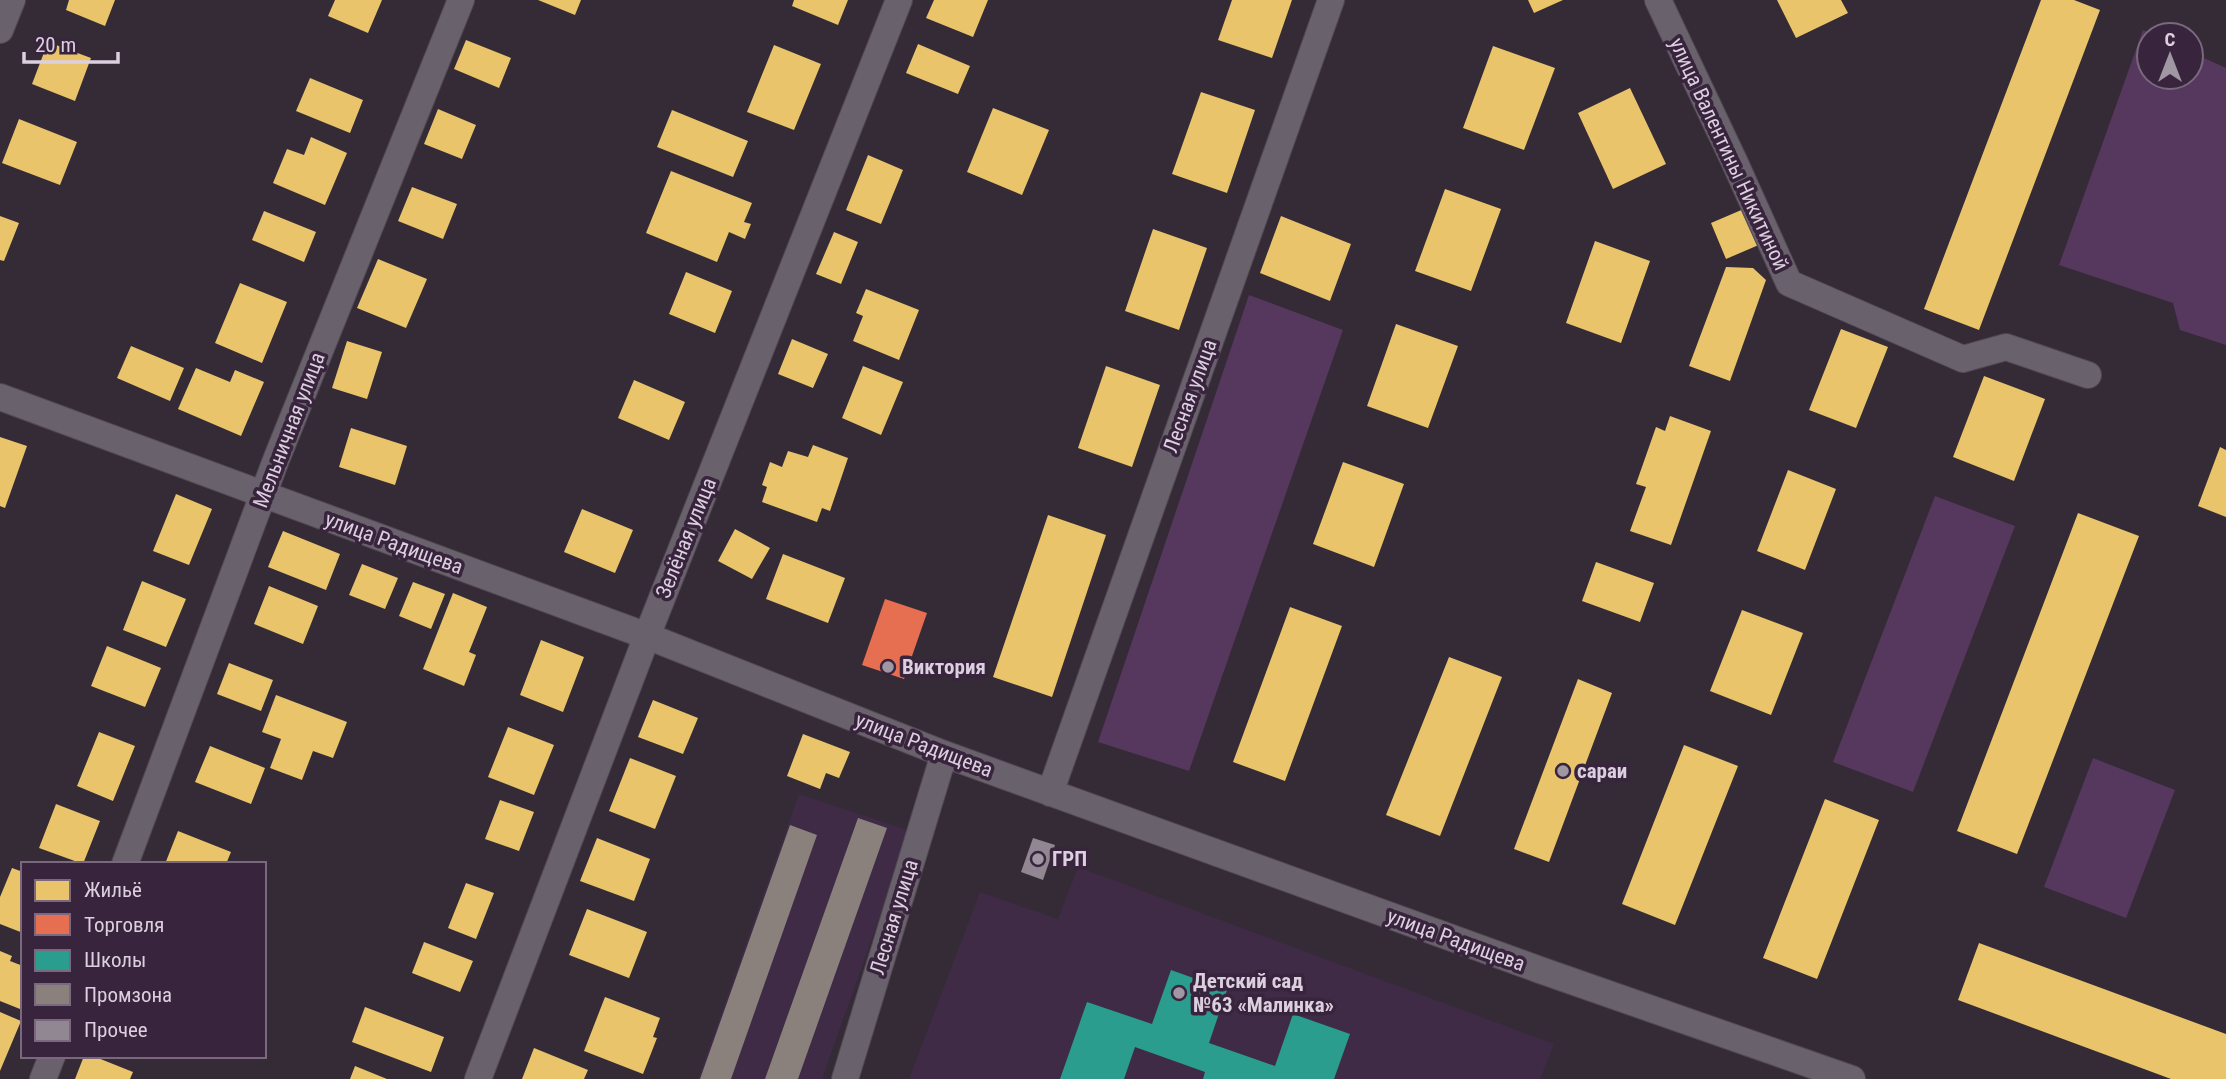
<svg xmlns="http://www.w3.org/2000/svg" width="2226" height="1079" font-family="'Roboto Condensed',sans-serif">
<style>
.built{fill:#402b46}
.green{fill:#56375d}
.homes{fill:#e9c46a}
.shops{fill:#e76f51}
.schools{fill:#2a9d8f}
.industry{fill:#8a817c}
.building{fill:#908792}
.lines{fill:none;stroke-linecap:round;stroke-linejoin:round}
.minor-casing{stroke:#524854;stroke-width:28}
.minor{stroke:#69616b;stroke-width:26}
.poi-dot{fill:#a196a4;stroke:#38253d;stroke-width:2.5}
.labels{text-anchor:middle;stroke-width:7;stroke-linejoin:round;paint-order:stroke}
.street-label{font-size:21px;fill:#dccfdf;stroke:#38253d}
.poi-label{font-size:21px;font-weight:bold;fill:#dccfdf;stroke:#38253d;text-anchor:start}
</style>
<rect width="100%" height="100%" fill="#342b37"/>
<path class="built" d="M799,794l111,37 -88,248h-124z
M1078,867l476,177 -14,35h-631l71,-187 78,27z"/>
<path class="green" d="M2143,30l11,5h-5v42h42v-25l35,16v277l-46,-15 -7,-27 -114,-38z
M1249,295l94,35 -154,441 -91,-29z
M1935,496l80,30 -102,266 -80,-30z
M2093,758l82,32 -49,128 -82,-31z"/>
<path class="homes" d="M69,0h46l-10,26 -39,-16z
M335,0h47l-14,33 -40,-17z
M538,0h43l-6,15z
M794,0h54l-10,25 -46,-19z
M934,0h54l-15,37 -47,-19z
M1232,0h60l-20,58 -54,-18z
M1528,0h35l-29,13z
M1777,0h64l7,13 -52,25z
M2041,0h33l26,10 -121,320 -55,-21z
M466,40l45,18 -12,30 -45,-19z
M48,42l43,16 -16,43 -43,-17z
M918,44l52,22 -12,28 -52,-21z
M774,45l47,19 -27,66 -47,-18z
M1493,46l62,22 -31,82 -61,-22z
M310,78l53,22 -13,33 -54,-22z
M1630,88l36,76 -53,25 -35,-76z
M1201,92l54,18 -28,83 -55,-19z
M993,108l56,22 -27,65 -55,-23z
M438,109l38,16 -14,34 -38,-15z
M672,110l76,31 -15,36 -76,-30z
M19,119l58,23 -17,43 -58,-22z
M311,137l36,16 -22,52 -52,-22 14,-34 17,6z
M868,155l35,15 -22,54 -35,-14z
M671,171l81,32 -8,19 7,2 -6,15 -16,-7 -12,30 -71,-29z
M412,187l45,17 -14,35 -45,-18z
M1445,189l56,20 -30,82 -56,-20z
M1746,208l15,36 -35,15 -15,-36z
M264,211l52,21 -12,30 -52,-22z
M0,216l19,7 -15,38 -4,-1z
M1281,216l70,28 -21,57 -70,-28z
M1153,229l54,19 -28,82 -54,-19z
M834,232l24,10 -17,42 -25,-10z
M1595,241l55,20 -29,82 -55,-20z
M378,259l49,20 -21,49 -49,-20z
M1726,267l27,1 13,12 -36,101 -41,-15z
M686,272l46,19 -17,42 -46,-19z
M240,283l47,19 -25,61 -47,-20z
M866,289l53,21 -20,50 -46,-19 10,-25 -7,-3z
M1396,324l62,22 -30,82 -61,-22z
M1841,329l47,18 -32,81 -47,-18z
M792,339l36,15 -15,34 -35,-14z
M347,341l35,11 -15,47 -35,-11z
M131,346l53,22 -14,33 -53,-23z
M863,366l40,16 -22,53 -39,-17z
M1106,366l54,19 -28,82 -54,-19z
M196,368l34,14 5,-12 29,12 -23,54 -63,-27z
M1984,376l61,23 -31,82 -61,-24z
M634,380l51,22 -16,38 -51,-22z
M1670,416l41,15 -40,114 -41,-14 16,-44 -10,-3 20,-57 9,4z
M351,428l56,18 -12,39 -56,-18z
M0,437l27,9 -22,62 -5,-2z
M813,445l35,13 -18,53 -8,-3 -5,14 -55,-20 5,-15 -5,-2 8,-23 12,5 6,-16 20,6z
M2220,447l6,3v67l-28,-11z
M1343,462l61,22 -30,83 -61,-23z
M1788,470l48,19 -31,81 -48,-19z
M176,494l36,15 -23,56 -36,-14z
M582,509l51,21 -18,43 -51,-21z
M2078,513l61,23 -122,318 -60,-23z
M1048,515l58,20 -54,162 -59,-20z
M735,529l35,19 -18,31 -34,-18z
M283,531l57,23 -14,36 -58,-23z
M783,554l62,24 -17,45 -62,-24z
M1596,562l58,21 -14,39 -58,-21z
M362,564l36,14 -13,31 -36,-14z
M142,581l44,18 -20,48 -43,-17z
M413,582l32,12 -14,35 -32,-13z
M269,586l49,20 -15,38 -49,-20z
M453,593l34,14 -18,45 7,3 -12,31 -41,-17z
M1290,607l52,19 -57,155 -52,-19z
M1742,610l61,23 -32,82 -61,-24z
M541,640l43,17 -21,55 -43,-17z
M107,646l54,22 -16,39 -54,-21z
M1449,657l53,20 -62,159 -54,-21z
M229,663l44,17 -12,31 -44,-17z
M1578,679l34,14 -63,169 -35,-13z
M276,695l71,27 -14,36 -20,-7 -11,29 -32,-12 11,-29 -19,-7z
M653,700l45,18 -15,36 -45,-17z
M508,727l46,18 -20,50 -46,-18z
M99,732l36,14 -22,55 -36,-15z
M803,734l47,18 -11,26 -13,-5 -6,16 -33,-13z
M1684,745l54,21 -63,159 -53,-21z
M210,746l55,22 -14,36 -56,-22z
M630,758l46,18 -21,53 -46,-18z
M1825,799l54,21 -62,159 -54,-21z
M500,800l34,12 -15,39 -34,-12z
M56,804l44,17 -17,43 -44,-16z
M178,831l53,21 -5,12h-61z
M597,838l53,21 -16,42 -54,-20z
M12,868l11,4v61l-23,-9v-27z
M466,883l28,10 -18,46 -28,-11z
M587,909l60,23 -18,46 -60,-23z
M424,942l49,19 -13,31 -48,-19z
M1979,943l247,91v45h-55l-213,-79z
M0,951l12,5 -2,5 13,5v37l-3,6 -20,-8z
M605,997l55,21 -7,19 4,1 -14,36 -59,-23z
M365,1007l79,30 -13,35 -79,-30z
M0,1012l21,9 -21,50z
M534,1048l54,22 -4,9h-62z
M84,1056h9l40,16 -3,7h-55z
M355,1066l32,13h-37z"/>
<path class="shops" d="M885,599l42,14 -23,66 -42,-14z"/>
<path class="schools" d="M1171,970l56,20 -18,53 66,23 18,-52 57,20 -16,45h-131l2,-7 -70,-25 -11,32h-64l27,-77 65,22z"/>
<path class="industry" d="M858,818l29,10 -89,251h-33z
M790,825l27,10 -86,244h-31z"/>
<path class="building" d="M1033,838l22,7 -12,35 -22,-8z"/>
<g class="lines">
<g class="minor-casing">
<path id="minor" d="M1658,0l77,163 54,120 174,76 43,-12 82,28
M0,30l12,-30
M0,397l647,239 297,118 596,216 312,109
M1050,793l281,-793
M125,864l151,-404 185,-460
M43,1079l9,-23
M478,1079l169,-443 252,-636
M845,1079l99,-325"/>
</g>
<use href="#minor" class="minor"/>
</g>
<g class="poi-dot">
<circle cx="888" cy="667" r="7"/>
<circle cx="1563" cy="771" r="7"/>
<circle cx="1038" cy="859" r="7"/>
<circle cx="1179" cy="993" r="7"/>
</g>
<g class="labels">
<g class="street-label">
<text transform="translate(1729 154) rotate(65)" y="7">улица Валентины Никитиной</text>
<text transform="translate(1190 396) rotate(-70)" y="7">Лесная улица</text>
<text transform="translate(289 430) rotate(-69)" y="7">Мельничная улица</text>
<text transform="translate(686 538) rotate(-68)" y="7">Зелёная улица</text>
<text transform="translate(394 543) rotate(20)" y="7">улица Радищева</text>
<text transform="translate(924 745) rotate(21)" y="7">улица Радищева</text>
<text transform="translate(894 917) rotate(-73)" y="7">Лесная улица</text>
<text transform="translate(1456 940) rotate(20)" y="7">улица Радищева</text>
</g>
<g class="poi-label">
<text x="902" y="674">Виктория</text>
<text x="1577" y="778">сараи</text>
<text x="1052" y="866">ГРП</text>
<text x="1193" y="988">Детский сад<tspan x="1193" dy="24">№63 «Малинка»</tspan></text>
</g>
</g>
<rect x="21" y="862" width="245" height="196" fill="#38253d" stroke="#7a697e" stroke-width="2"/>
<rect x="35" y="880" width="35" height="21" fill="#e9c46a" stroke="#7a697e" stroke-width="2"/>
<text x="84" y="897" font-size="21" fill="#dccfdf">Жильё</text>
<rect x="35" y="914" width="35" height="21" fill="#e76f51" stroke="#7a697e" stroke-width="2"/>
<text x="84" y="932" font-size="21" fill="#dccfdf">Торговля</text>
<rect x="35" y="950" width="35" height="21" fill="#2a9d8f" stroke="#7a697e" stroke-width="2"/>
<text x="84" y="967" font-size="21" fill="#dccfdf">Школы</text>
<rect x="35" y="984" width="35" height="21" fill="#8a817c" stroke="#7a697e" stroke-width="2"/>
<text x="84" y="1002" font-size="21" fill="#dccfdf">Промзона</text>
<rect x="35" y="1020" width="35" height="21" fill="#908792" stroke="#7a697e" stroke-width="2"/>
<text x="84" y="1037" font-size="21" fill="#dccfdf">Прочее</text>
<g transform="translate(2170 56)"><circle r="33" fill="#38253d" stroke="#7a697e" stroke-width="2"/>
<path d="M0-5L12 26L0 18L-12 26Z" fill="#a196a4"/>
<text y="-10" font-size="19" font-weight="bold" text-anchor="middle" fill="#dccfdf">С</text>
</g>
<path d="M24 52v10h94v-10" fill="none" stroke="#dccfdf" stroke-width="3.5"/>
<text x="35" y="52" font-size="21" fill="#dccfdf" stroke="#38253d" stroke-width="5" paint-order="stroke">20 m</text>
</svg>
